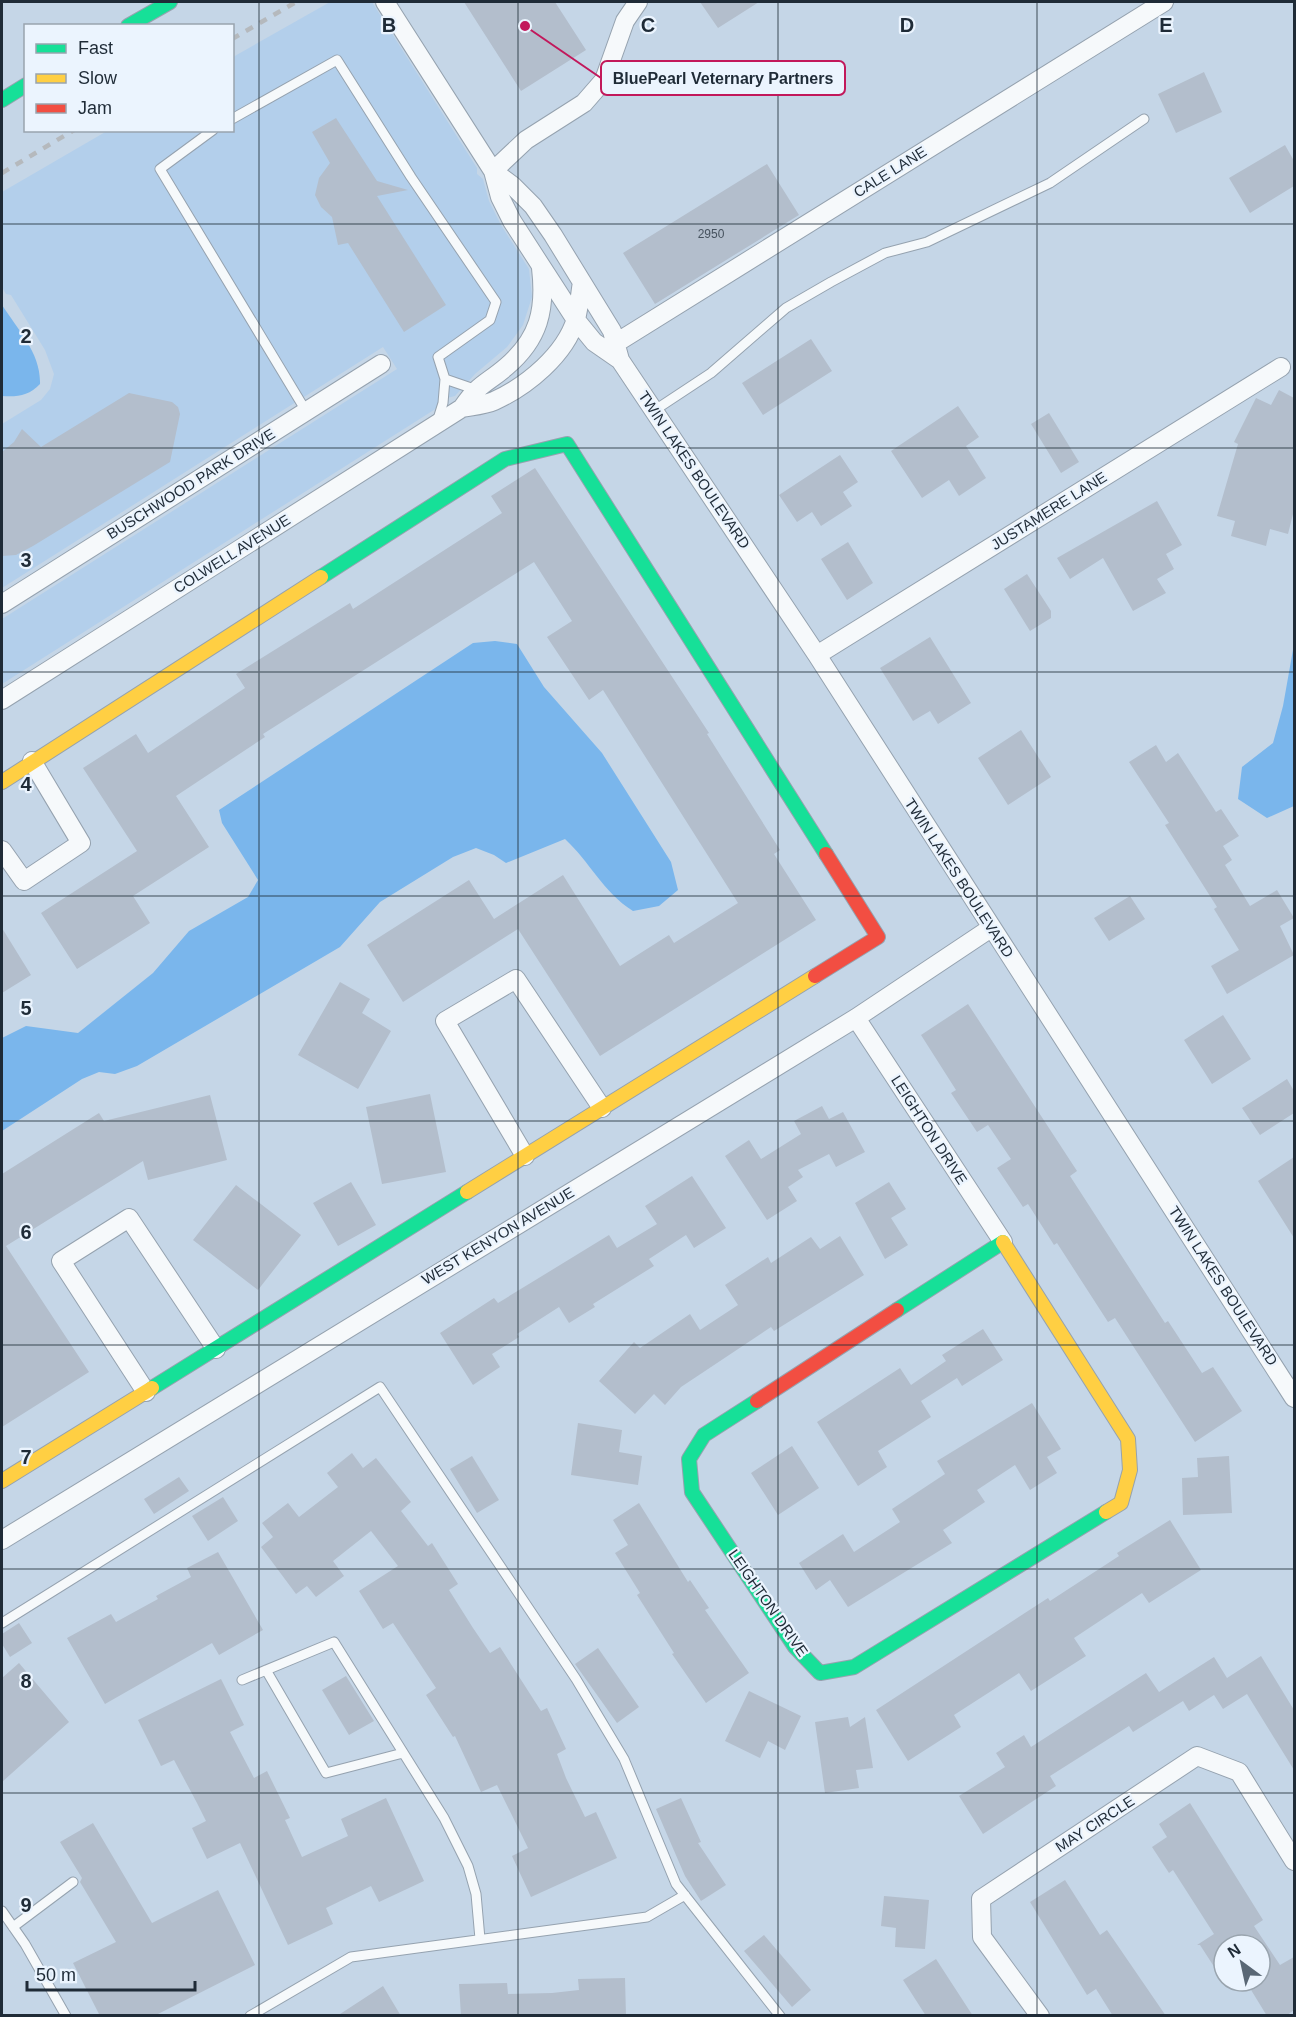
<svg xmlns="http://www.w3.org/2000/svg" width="1296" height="2017" font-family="Helvetica,sans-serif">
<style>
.built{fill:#b3cfeb}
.water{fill:#7ab6ec}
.building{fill:#b3becc}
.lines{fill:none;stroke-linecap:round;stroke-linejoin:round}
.lane-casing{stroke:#95a2af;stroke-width:11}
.street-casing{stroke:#95a2af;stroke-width:20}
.fast-casing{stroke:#95a2af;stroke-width:16}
.slow-casing{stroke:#95a2af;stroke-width:16}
.jam-casing{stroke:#95a2af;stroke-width:16}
.lane{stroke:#f6f9fb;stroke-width:9}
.street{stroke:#f6f9fb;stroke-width:18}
.fast{stroke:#16e098;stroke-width:14}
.slow{stroke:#ffcf43;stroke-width:14}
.jam{stroke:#f24e42;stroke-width:14}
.rail{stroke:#b5b9bd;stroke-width:4.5;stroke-dasharray:8 8;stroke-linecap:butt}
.grid{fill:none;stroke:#1f2b37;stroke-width:1.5;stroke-opacity:0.55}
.labels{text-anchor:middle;stroke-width:4.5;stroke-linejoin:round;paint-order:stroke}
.number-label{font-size:12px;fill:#46525e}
.street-label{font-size:15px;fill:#1f2b37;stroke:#ebf4fe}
.grid-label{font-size:20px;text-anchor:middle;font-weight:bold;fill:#1f2b37;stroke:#ebf4fe;stroke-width:4.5;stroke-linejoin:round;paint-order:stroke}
.leader{fill:none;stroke:#c2185b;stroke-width:2}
.callout-dot{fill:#c2185b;stroke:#ebf4fe;stroke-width:2}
.callout{fill:#ebf4fe;stroke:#c2185b;stroke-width:2}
.callout-label{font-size:16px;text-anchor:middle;font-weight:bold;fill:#1f2b37}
</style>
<rect width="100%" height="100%" fill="#c5d6e7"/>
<path class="built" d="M330,2h42l105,166v6l6,5 6,22 12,24 28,44 3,28 -9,28 -16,22 -32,27 -20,22 -8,2 1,3 -446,283v-65l395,-250 -14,-22 -381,241v-164l39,-24 9,-11 4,-15 -9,-24 -34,-55 -5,-1 -4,-7v-95l105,-61 125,-1 1,-73z"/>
<path class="water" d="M2,305c16,25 39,48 38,79 -11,12 -23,13 -38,12z
M495,641l22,3 27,43 58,66 69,109 7,28 -19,16 -26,5c-30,-19 -43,-49 -68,-72l-59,24 -12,-8 -18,-7 -23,9 -73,45 -40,45 -203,119 -22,8 -16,-2 -17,7 -80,52v-93l24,-12 52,7 75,-60 36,-42 59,-34 10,-17 -36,-57 -3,-13 254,-167z
M1294,644v162l-27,12 -29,-19 4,-32 31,-24 10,-37z"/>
<path class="building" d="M464,2h91l31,48 -65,41z
M700,2h59l-41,26z
M1204,72l18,40 -46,21 -18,-39z
M336,118l41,63 31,9 -31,6 69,109 -42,27 -56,-89 -10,2 -6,-28 -11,-10 -6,-12 4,-17 11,-15 -18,-31z
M1285,145l9,16v25l-44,27 -21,-35z
M767,164l32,51 -144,89 -32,-51z
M811,339l21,32 -69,44 -21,-32z
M1279,390l15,8v112l-6,24 -18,-5 -4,17 -35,-10 4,-15 -18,-5 21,-72 -4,-2 22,-44 15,7z
M129,393l43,9 6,5 2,7 -10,48 -137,84 -17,9 -14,1v-104l12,-10 8,-13 19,18z
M958,406l21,31 -13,9 20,32 -27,18 -10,-16 -27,18 -31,-47z
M1049,413l30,49 -18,11 -30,-49z
M840,455l18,27 -15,10 9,14 -31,20 -9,-14 -15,10 -18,-27z
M535,468l174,265 -2,1 73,116 -6,4 42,66 -216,136 -82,-127 -115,73 -36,-57 102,-65 25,39 69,-44 57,91 49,-31 5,8 64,-40 -135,-213 -14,10 -42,-63 25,-16 -38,-59 -271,172 2,3 -89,59 33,51 -76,49 17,27 -73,46 -36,-56 96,-62 -54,-83 53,-34 12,19 97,-65 -9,-14 114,-71 3,6 149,-96 -11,-17z
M1157,501l25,44 -16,9 8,15 -17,10 9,14 -33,18 -30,-53 -33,21 -13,-21z
M848,542l25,41 -26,17 -26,-41z
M1027,574l24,37v7l-21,13 -26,-42z
M930,637l41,66 -33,21 -8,-13 -17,10 -33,-53z
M1021,730l30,47 -43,28 -30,-47z
M1156,745l10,17 12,-9 38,59 5,-3 18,27 -16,10 9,14 -7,5 25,41 27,-16 17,28 -14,8 14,29 -67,39 -16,-28 28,-16 -25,-41 3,-2 -52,-82 4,-2 -40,-61z
M1130,896l15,23 -36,22 -15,-23z
M2,928l29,47 -29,18z
M340,982l30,17 -8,14 29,18 -33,58 -60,-34z
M968,1004l109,167 -7,5 95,147 3,-2 34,52 11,-6 29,44 -47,31 -80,-124 -7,4 -51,-79 -3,2 -26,-41 -5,3 -26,-39 14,-9 -23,-34 -11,7 -26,-39 5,-3 -35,-55z
M1223,1015l28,44 -39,25 -28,-44z
M1287,1079l7,12v22l-34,22 -18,-27z
M430,1094l16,78 -64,12 -16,-77z
M210,1095l17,65 -79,20 -5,-19 -137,85 83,126 -87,55v-253l97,-61 5,8z
M822,1106l7,13 14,-7 22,40 -29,15 -7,-13 -31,16 5,7 -15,10 9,14 -30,19 -42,-64 24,-16 12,19 40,-25 -7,-13z
M1294,1157v81l-36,-57z
M692,1176l34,52 -32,20 -8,-13 -37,24 5,7 -61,38 2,3 -26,16 -10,-16 -42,27 2,3 -27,17 8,13 -27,18 -33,-52 54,-35 4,5 111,-68 8,13 40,-24 -12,-18z
M351,1182l25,43 -38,21 -25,-43z
M889,1182l17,27 -15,9 17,27 -23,14 -30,-56z
M236,1185l65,50 -43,55 -65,-50z
M840,1236l24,39 -90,56 -3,-4 -90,60 -16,18 -11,-11 -19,20 -36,-33 35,-39 6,6 50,-34 10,16 38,-25 -13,-20 43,-28 3,6 40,-26 9,12z
M983,1329l20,31 -41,26 -5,-8 -36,23 10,16 -53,34 9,16 -29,19 -41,-64 83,-54 11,17 35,-24 -4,-6z
M1032,1403l29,46 -14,8 10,16 -27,17 -15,-25 -38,25 8,12 -42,28 9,13 -104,64 -18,-27 -14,10 -17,-27 44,-29 11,18 46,-30 -8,-13 53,-35 -8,-13z
M578,1423l44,7 -3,22 23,4 -4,29 -67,-10z
M792,1446l27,42 -41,27 -27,-42z
M352,1453l11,15 13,-10 35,44 -10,9 27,35 4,-3 26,41 -9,6 24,38 17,25 10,-6 41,64 6,-3 19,41 -9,5 9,24 19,39 11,-5 21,46 -86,39 -19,-41 16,-8 -31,-63 -16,7 -26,-56 -2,1 -27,-42 10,-7 -43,-65 -10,6 -24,-38 39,-25 -27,-35 -38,30 11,15 -28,21 -9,-11 -11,8 -35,-47 12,-10 -11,-14 26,-20 11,14 39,-30 -11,-14z
M472,1456l27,44 -22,13 -27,-44z
M1229,1456l3,57 -49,2 -1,-37 16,-1 -1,-19z
M179,1477l10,14 -35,23 -10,-15z
M223,1497l15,24 -30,20 -16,-25z
M639,1503l49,79 2,-2 19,28 -4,2 44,63 -43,30 -34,-49 2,-1 -37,-58 3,-2 -25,-40 13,-8 -15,-25z
M1170,1520l31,50 -52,33 -7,-10 -68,45 12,18 -55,35 -12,-18 -65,42 7,12 -53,34 -32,-51 172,-112 2,3 69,-45 -2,-3z
M218,1552l45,78 -44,25 -7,-12 -107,61 -38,-66 44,-24 5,8 42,-23 -2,-3 35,-19 -4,-9z
M19,1623l13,20 -22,14 -8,-13v-10z
M598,1648l41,59 -22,16 -42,-59z
M1261,1656l33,54v60l-47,-76 -24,15 -9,-14 -25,16 -6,-10 -50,31 -4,-6 -79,50 6,10 -73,48 -24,-38 46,-29 -9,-14 28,-18 7,12 115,-74 13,19 55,-35 13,21z
M19,1663l50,59 -67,60v-104z
M346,1676l28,45 -25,14 -27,-45z
M221,1679l23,46 -14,7 24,46 13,-7 23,47 -5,2 17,37 46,-21 -7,-17 45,-21 38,83 -45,21 -8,-16 -45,22 7,16 -45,21 -48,-102 -33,16 -15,-31 14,-7 -9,-18 -23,-43 -13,6 -23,-46z
M749,1691l52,25 -16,34 -17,-9 -8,17 -35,-17z
M848,1717l2,10 15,-10 8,51 -17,2 3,18 -34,5 -10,-71z
M681,1798l20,44 -3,1 28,42 -25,16 -16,-25 -29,-67z
M1190,1803l73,117 -9,6 26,39 14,-8v53l-8,6h-19l-19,-31 12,-4v-36h-36v37l-24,-37h-3l17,-11 -41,-64 -4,3 -17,-26 15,-10 -8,-13z
M93,1823l59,100 66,-33 37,75 -101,51h-54l-27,-53 43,-21 -36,-60 2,-4 -22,-36z
M1065,1880l35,55 7,-5 59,86h-53l-17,-27 -9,6 -57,-93z
M884,1896l45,4 -4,49 -30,-2 1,-19 -15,-2z
M764,1935l47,55 -19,17 -48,-56z
M936,1959l37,57h-47l-23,-36z
M625,1978l1,38h-165l-2,-32 48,-1 1,11 44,-1 27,-3 -1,-11z
M383,1986l18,30h-64z"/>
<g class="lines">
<g class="lane-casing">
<path id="lane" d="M232,119l105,-59 74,117 85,125 -6,18 -52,37 7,22 -2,24 -6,19
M213,130l-53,39 146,242
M445,379l29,10
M655,410l56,-37 75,-65 45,-26 54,-29 42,-11 123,-59 94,-64
M2,1623l378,-236 196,292 48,80 52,125 104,132
M266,1670l60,103 77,-20
M242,1680l92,-38 110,176 24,48 8,28 4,45
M2,1911l23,33 41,72
M13,1927l60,-45
M250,2016l101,-59 296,-40 38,-22"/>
</g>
<g class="street-casing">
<path id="street" d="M385,2l108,169 7,26 12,24 64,99 18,22 26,18
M493,171l20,15 20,20 20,29 59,96 8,29 197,295 477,743
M493,171l33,-31 58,-37 20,-23 21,-59 13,-19
M616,343l548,-341
M462,408c16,-24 24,-24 44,-41 33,-28 40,-57 35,-99
M2,604l379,-240
M817,655l464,-288
M2,700l460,-292c11,-2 23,-3 32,-7 33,-15 71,-46 82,-82 3,-11 4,-25 6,-37
M2,850l22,31 57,-38 -49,-82
M856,1018l147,224
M525,1156l-80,-135 71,-42 86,129
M146,1392l-85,-131 68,-43 87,131
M2,1540l854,-522 135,-90
M1040,2016l-58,-79 -1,-38 216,-143 42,16 55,89"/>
</g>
<g class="fast-casing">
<path id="fast" d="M128,26l42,-24
M2,100l24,-15
M321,577l184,-118 62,-15 259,410
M897,1310l106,-68
M152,1388l315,-196
M757,1401l-53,34 -15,24 3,33 103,155 25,26 34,-6 252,-155"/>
</g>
<g class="slow-casing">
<path id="slow" d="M2,782l319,-205
M467,1192l348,-216
M1003,1242l125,197 2,31 -9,33 -15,9
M2,1481l150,-93"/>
</g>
<g class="jam-casing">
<path id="jam" d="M815,976l63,-39 -52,-83
M757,1401l140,-91"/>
</g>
<use href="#lane" class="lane"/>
<use href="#street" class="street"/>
<use href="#fast" class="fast"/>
<use href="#slow" class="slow"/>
<use href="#jam" class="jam"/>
<path class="rail" d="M232,39l64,-37
M2,173l72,-43"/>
</g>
<path class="grid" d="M259,2v2014M518,2v2014M778,2v2014M1037,2v2014M2,224h1292M2,448h1292M2,672h1292M2,896h1292M2,1121h1292M2,1345h1292M2,1569h1292M2,1793h1292"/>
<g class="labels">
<g class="number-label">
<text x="711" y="238">2950</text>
</g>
<g class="street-label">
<text transform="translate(890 172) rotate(-32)" y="5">CALE LANE</text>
<text transform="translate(694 470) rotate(56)" y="5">TWIN LAKES BOULEVARD</text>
<text transform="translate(191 484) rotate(-32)" y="5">BUSCHWOOD PARK DRIVE</text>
<text transform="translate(1049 511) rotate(-32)" y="5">JUSTAMERE LANE</text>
<text transform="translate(232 554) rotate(-32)" y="5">COLWELL AVENUE</text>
<text transform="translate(959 878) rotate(57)" y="5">TWIN LAKES BOULEVARD</text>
<text transform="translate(929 1130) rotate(57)" y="5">LEIGHTON DRIVE</text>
<text transform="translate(498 1236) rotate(-31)" y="5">WEST KENYON AVENUE</text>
<text transform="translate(1223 1286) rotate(57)" y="5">TWIN LAKES BOULEVARD</text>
<text transform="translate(768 1603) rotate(55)" y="5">LEIGHTON DRIVE</text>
<text transform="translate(1095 1824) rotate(-33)" y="5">MAY CIRCLE</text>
</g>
</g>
<g class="grid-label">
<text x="389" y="32">B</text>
<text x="648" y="32">C</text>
<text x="907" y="32">D</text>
<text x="1166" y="32">E</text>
<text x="26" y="343">2</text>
<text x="26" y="567">3</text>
<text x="26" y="791">4</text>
<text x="26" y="1015">5</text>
<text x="26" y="1239">6</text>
<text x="26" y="1464">7</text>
<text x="26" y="1688">8</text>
<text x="26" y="1912">9</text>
</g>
<path class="leader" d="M525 26L601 78"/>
<circle class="callout-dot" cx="525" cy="26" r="6"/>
<rect class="callout" x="601" y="61" width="244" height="34" rx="6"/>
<g class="callout-label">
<text x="723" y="84">BluePearl Veternary Partners</text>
</g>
<rect width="1296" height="2017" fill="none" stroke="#1f2b37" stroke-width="6"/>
<rect x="24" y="24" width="210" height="108" fill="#ebf4fe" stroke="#99a4ae" stroke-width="1.5"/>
<rect x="36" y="44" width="30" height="9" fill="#16e098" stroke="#99a4ae" stroke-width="1.5"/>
<text x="78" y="54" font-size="18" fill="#1f2b37">Fast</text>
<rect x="36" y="74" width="30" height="9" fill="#ffcf43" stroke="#99a4ae" stroke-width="1.5"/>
<text x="78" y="84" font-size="18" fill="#1f2b37">Slow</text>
<rect x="36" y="104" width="30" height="9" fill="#f24e42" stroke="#99a4ae" stroke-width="1.5"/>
<text x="78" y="114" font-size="18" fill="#1f2b37">Jam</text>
<g transform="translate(1242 1963) rotate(327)"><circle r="28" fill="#ebf4fe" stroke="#99a4ae" stroke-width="1.5"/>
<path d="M0-4.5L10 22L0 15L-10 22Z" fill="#596775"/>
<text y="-9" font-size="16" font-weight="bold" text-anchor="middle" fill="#1f2b37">N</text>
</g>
<path d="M27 1981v9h168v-9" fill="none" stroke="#1f2b37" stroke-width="3"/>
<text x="36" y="1981" font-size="18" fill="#1f2b37" stroke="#ebf4fe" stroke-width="4.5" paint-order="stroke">50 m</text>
</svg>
